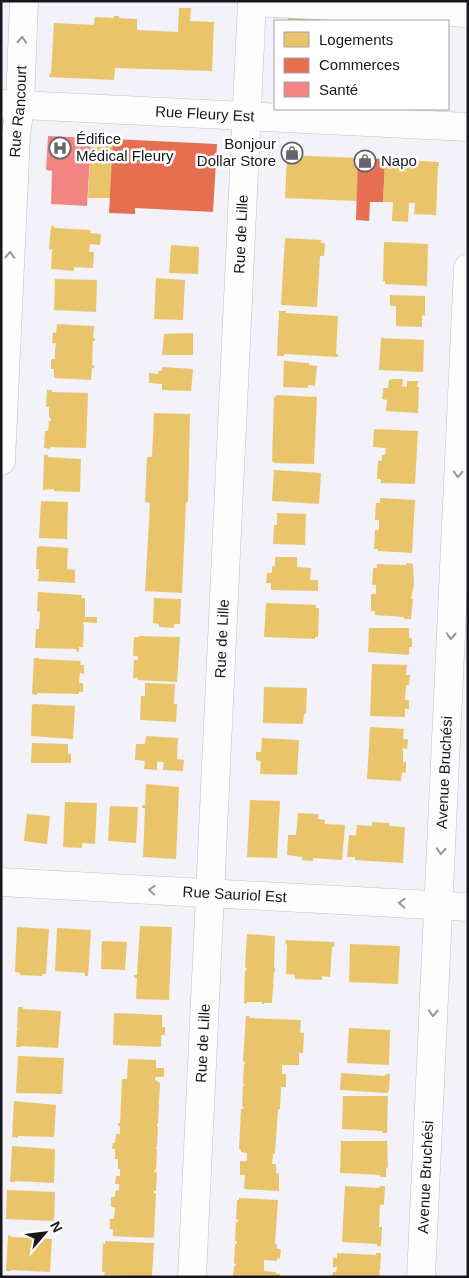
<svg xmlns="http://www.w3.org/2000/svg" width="469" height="1278" font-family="Helvetica,sans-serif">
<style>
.homes{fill:#e9c46a}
.shops{fill:#e76f51}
.health{fill:#f28482}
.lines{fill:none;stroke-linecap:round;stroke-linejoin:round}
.minor-casing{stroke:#c0bfc5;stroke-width:29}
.minor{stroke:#fdfdfe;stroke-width:28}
.oneway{stroke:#969699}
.labels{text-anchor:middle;stroke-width:5;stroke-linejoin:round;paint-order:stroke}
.street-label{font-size:15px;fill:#19171e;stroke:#fff}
.poi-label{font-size:15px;fill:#19171e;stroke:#fff;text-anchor:start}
</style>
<rect width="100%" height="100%" fill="#f3f2f8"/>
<path class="homes" d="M179,8h12l-1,13 24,1 -2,49 -97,-3 -1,12 -65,-3 1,-4h1l3,-50 40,2 1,-8 19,1v-2h5v2l18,1v11l41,2z
M288,13l77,8h-77z
M91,138l22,1 -2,59h-23z
M287,155l71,3 -1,43 -72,-3z
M385,159l54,3v4h-1l-2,49 -22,-1 1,-11h-6l-1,19 -16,-1 1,-19h-10z
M51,226h3v2l37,2 -1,3 11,1 -1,11 -10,-1 -1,8h5l-1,16 -19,-1v4l-23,-2 1,-18 2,-1 -5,-1z
M285,238l36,2v3h4l-1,13h-4l-3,51 -36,-2z
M384,242l44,2 -1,42 -42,-2v-3h-2z
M171,245l28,2 -1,27 -29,-1z
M156,278l29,2 -2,40 -29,-1z
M55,279l42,1 -1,32 -42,-2z
M390,295l35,1v20l-3,-1v12l-26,-1v-20h-6z
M279,311h7v2l52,3 -2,38h2v3l-54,-3v2h-7z
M57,324l37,2 -1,12h2v3h-2l-1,24h2v3h-2l-1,12 -37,-2v-9h-3v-10h4v-8l1,-8h-4l1,-11 3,1z
M193,333v22h-31l2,-21z
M381,338l43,2 -1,32 -44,-2z
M284,361l25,2v2l8,1 -2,20 -7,-1v3l-25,-1z
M162,367l31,2 -2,22 -29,-1v-6l-13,-1v-10l9,1v-3h4z
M394,379h9l-1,7 5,1v-6h11l-1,6h2l-1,26 -32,-2 1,-11 -5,-1 1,-11h5l1,-8z
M47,390h5v2l36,1 -2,55 -36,-1 -1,2 -5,-1 1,-17h3l1,-10h2v-2l-2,-2v-10h-3z
M276,395l41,2 -3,67 -40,-1 -2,-2 2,-64h2z
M154,413l36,1 -2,88h-2l-4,91 -37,-2 5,-88 -5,-1 2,-45h5z
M374,429l44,2 -3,53 -34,-1v-4h-4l1,-18h4v-6h3l1,-7 -13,-1z
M44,455h4v2l33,2 -1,33 -26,-1v-2l-11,1z
M274,470l47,3 -2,31 -47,-3z
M380,498l35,2 -3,53 -34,-2v-2h-4l1,-19h4v-10h-4l1,-17h4z
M41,501l27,1 -1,37 -28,-1z
M277,513l29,1 -1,31 -32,-1 1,-19h3z
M40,546l28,2 -1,21 8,1v13l-37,-2 1,-12h-3l1,-22z
M275,557h22v10l14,1 -1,12h8v11l-47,-1v-7h-5l1,-10h5v-7h3z
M407,563l6,1 1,20 -3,15h2l-2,20h-7v-2l-29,-2v-4h-4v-17h5v-9h-4l1,-17h4v-4l29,1z
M38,592l44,3 -1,3h4v19h12v6l-14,-1v3l1,-1 -1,23h-4v5l-3,-1v-2l-41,-1 1,-19h3l1,-17 -3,-1z
M154,598l27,1 -1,25h-6v4l-15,-1v-3l-6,-1z
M266,603l50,2v3h3l-1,29h-3v2l-51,-2z
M369,628h40v10h3v9h-3v8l-41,-3z
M139,636l41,1 -3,45 -40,-2 1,-2h-5l1,-18h4v-4h-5l1,-19h5z
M34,658h5v1l42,2 -1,4h4v9l-4,-1 -1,10h4v9h-4v2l-42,-1v2l-5,-1z
M372,664l35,1 -1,10h4l-1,10h-3l-1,15h4v9h-4v8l-35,-1z
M145,683l30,1 -1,20h3l-1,18 -36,-2 1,-24h4z
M264,687l43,1 -1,26h-2l-1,10 -40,-1z
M34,704l41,2 -2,33 -42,-3 1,-31z
M370,727l34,2 -1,10h5l-1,10 -4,-1v14h3v11l-4,-1 -1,9 -34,-2z
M146,736l32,2 -1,21 7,1 -1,11 -20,-1 1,-8h-7v8l-13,-1 1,-8 -10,-1 1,-16h9z
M262,738l37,2 -2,35 -37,-1 1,-13 -5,-1v-8h5z
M32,743l36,1v10h3v9h-40z
M146,784l33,3 -3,72 -33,-2 2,-49h-3l1,-3h2z
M250,800l30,1 -3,57 -30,-1z
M65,802l32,1 -2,41 -13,-1v5l-19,-1z
M110,806l28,1 -2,36 -28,-2z
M298,813l20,1v5l7,1v4l20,1 -3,35 -29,-2v3l-11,-1v-3l-15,-2 1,-20h8z
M27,814l23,2 -3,28 -23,-3z
M372,822l17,1v3l16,1 -2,36 -48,-3v-3h-8l2,-22h7l1,-10 15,1z
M140,926l32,1 -3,73 -33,-1 1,-21h-3v-3h3z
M17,927l32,2 -3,45h-4v2l-22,-1v-2l-5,-1z
M57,928l34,2 -3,46h-3v-3l-30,-2z
M247,934l27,2 1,1 -1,31h1v4h-1l-2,31h-8v1h-2v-2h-15v2l-3,-1 1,-33 1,1 1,-2 -2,-2z
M286,940l48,2v5h-2l-2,30 -8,-1v4l-27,-1v-4l-9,-1 1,-30 -2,1z
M102,941l25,1 -2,28 -24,-1z
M350,944l50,2 -2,38 -49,-2z
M18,1007h5v2l38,2 -3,37 -36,-2 -1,1h-5l1,-17 2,-1 -2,-1z
M114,1013l48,2v12h3v8h-4v12l-48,-2z
M246,1016h4v2l51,2 -1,13h4l-1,20h-4v12h-17v9h4v13h-5l-1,22h-2l-3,45h-2l-1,10h4v9l3,1v17l-35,-2 1,-14h-5v-14h7v-8l-6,-1v-2l-2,-1 2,-40h2l1,-2 -2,-1 1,-20 2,-2h-2l1,-20 2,-1 -3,-2z
M349,1028l41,2 -1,35 -42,-2z
M18,1056l46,2 -2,36 -46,-1z
M128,1059l28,1v8h8v9h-9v3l5,3 -1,19 -1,1 1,1 -1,20h-1v3l1,-1 -1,21h-2l2,2 -1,20h-1l-1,3h3l-1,19h-2v2h2l-2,43 -2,2 -39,-2v-7h-3v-10h4l1,-12h-4v-10h4v-6l4,-1v-6h-4l1,-8h4v-7h-2v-10h-3v-10h-3l1,-6h2l1,-9h4v-8h-2v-3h2l2,-44h5z
M341,1073l44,3 1,-2h4l-1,17 -2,2 -47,-3z
M343,1096h45l-1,37h-5v-2l-40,-2z
M14,1101l42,4 -2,32 -36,-1v2l-6,-1z
M341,1141h46l1,27 -2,-1v10h-6v-2l-40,-2z
M12,1146l43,3 -1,34 -39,-2v1h-5z
M345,1186l34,2 1,-2h5l-1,19h-4l-1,22h3l-1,19h-4v-2l-35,-2z
M7,1190l48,2 -1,29 -48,-2z
M239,1198l39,2 -3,44h2v5h4l-1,10 -3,-1v3l-13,-1v11l12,1v2h4v3h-47l1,-11h2v-2l-2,-1 1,-19h2v-3h-2l1,-19h2v-3h-2l1,-19h2z
M8,1235l4,2 40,2 -2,33 -39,-2v1h-5z
M105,1241l49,2 -2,34 -48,-2 1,-3h-3l1,-29 2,1z
M337,1253l39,2v-2h5l-1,17 -1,1 1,6h-48l1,-5h3l1,-5h-4v-9h4z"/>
<path class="shops" d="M113,139l104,5 -4,68 -78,-4v6l-26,-1z
M358,158l27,1 -2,43h-13l-1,19 -13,-1z"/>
<path class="health" d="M48,136l43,2 -4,68 -36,-2 1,-33 -6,-1z"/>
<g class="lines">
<g class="minor-casing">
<g id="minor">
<path d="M252,2l216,11"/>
<path id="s1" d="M1,104l467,23"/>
<path id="s2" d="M1,461l15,-326 4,-30 4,-104"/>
<path id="s3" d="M1,882l467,25"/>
<path id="s4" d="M192,1277l60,-1276"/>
<path id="s5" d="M421,1277l47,-1009"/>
</g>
</g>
<use href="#minor" class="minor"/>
</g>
<defs><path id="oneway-chevron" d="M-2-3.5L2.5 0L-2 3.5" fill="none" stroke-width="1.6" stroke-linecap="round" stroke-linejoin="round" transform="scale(1.25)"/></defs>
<g class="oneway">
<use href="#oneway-chevron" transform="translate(22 40) rotate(-87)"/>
<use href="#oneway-chevron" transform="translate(10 255) rotate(-87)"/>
<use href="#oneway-chevron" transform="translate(458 474) rotate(93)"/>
<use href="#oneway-chevron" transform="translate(451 636) rotate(93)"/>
<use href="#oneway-chevron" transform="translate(441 851) rotate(93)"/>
<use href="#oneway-chevron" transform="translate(152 890) rotate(-177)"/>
<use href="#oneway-chevron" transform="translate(402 903) rotate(-177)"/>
<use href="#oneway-chevron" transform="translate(433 1013) rotate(93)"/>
</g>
<defs>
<g id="hospital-ring" transform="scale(1.125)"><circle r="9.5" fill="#fff" stroke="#65646a" stroke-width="1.5"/><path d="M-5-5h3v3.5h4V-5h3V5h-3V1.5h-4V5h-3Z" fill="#65646a"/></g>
<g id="shop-ring" transform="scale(1.125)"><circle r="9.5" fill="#fff" stroke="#65646a" stroke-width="1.5"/><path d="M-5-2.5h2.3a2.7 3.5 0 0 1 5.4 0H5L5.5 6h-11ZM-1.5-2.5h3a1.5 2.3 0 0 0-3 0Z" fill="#65646a"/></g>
</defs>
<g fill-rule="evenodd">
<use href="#hospital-ring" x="60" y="148"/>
<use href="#shop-ring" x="292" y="153"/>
<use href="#shop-ring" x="365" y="161"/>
</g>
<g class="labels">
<g class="street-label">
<text dy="5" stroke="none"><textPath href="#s2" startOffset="350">Rue Rancourt</textPath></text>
<text dy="5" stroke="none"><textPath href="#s1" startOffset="204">Rue Fleury Est</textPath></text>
<text dy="5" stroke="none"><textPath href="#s4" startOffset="1044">Rue de Lille</textPath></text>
<text dy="5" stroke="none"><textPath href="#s4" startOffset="639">Rue de Lille</textPath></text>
<text dy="5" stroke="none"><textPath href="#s5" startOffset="505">Avenue Bruchési</textPath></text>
<text dy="5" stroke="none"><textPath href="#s3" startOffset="234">Rue Sauriol Est</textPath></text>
<text dy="5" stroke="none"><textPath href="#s4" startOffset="234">Rue de Lille</textPath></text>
<text dy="5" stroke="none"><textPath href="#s5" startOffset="100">Avenue Bruchési</textPath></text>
</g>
<g class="poi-label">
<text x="76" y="144">Édifice<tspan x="76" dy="17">Médical Fleury</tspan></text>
<text x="276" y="149" text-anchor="end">Bonjour<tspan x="276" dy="17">Dollar Store</tspan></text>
<text x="381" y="166">Napo</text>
</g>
</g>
<rect width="469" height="1278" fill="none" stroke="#19171e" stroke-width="5"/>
<rect x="274" y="20" width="175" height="90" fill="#ffffff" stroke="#a3a2a5"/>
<rect x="284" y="32" width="25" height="15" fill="#e9c46a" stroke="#a3a2a5"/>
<text x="319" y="45" font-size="15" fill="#19171e">Logements</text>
<rect x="284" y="58" width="25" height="15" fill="#e76f51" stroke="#a3a2a5"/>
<text x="319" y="70" font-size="15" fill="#19171e">Commerces</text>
<rect x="284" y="82" width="25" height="15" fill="#f28482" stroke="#a3a2a5"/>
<text x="319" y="95" font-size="15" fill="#19171e">Santé</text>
<g transform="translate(45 1233) rotate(62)" stroke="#ffffff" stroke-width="4" paint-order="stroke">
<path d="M0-4L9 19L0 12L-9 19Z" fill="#19171e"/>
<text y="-8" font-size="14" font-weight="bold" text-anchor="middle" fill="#19171e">N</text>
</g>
</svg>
